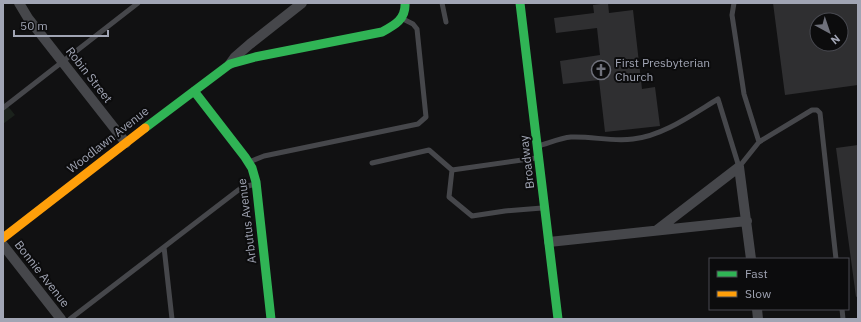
<svg xmlns="http://www.w3.org/2000/svg" width="861" height="322" font-family="'IBM Plex Sans',sans-serif">
<style>
.green{fill:#1b221c}
.building{fill:#2f2f31;fill-rule:evenodd}
.lines{fill:none;stroke-linecap:round;stroke-linejoin:round}
.lane{stroke:#46474b;stroke-width:5}
.street{stroke:#46474b;stroke-width:10}
.fast{stroke:#30b455;stroke-width:9}
.slow{stroke:#ff9f0a;stroke-width:9}
.labels{text-anchor:middle;stroke-width:4;stroke-linejoin:round;paint-order:stroke}
.poi-label{font-size:12px;fill:#a1a5b4;stroke:#0c0c0d;text-anchor:start}
.street-label{font-size:12px;fill:#a1a5b4;stroke:#0c0c0d}
</style>
<rect width="100%" height="100%" fill="#111112"/>
<path class="green" d="M3,100l12,15 -12,9z"/>
<path class="building" d="M608,3l1,10 24,-3 9,79 13,-2 5,39 -55,6 -6,-52 -36,4 -3,-23 40,-6 -3,-27 -41,5 -2,-15 40,-5 -1,-8z
M773,3h85v82l-73,10zM817,20h24v24h-24z
M858,145v151l-2,1 -20,-149z"/>
<g class="lines">
<path class="lane" d="M442,3l4,19
M734,3l-2,12 12,79 15,48 -20,25
M3,108l135,-105
M759,142l53,-32h5l3,3 16,146
M538,146c11,-3 22,-8 33,-9 21,-1 41,5 62,2 30,-3 60,-25 85,-40l21,68
M249,162l15,-6 154,-32 8,-7 -9,-88 -4,-5 -10,-5
M372,163l57,-13 23,20 84,-12
M452,170l-3,27 23,19 33,-5 37,-3
M164,247l8,72
M842,309l1,10
M70,319l171,-131 14,-4"/>
<path class="street" d="M19,3l9,15 98,125
M230,64l5,-7 15,-13 52,-41
M657,230l82,-63 12,92
M549,242l198,-21
M3,245l58,74
M757,309l1,10"/>
<path class="fast" d="M520,3l38,316
M194,91l51,66 7,11 4,14 15,137
M145,128l85,-64 25,-7 127,-25c13,-7 24,-13 23,-29"/>
<path class="slow" d="M3,238l142,-110"/>
</g>
<defs>
<g id="church-ring" transform="scale(1)"><circle r="9.5" fill="#0c0c0d" stroke="#6f717b" stroke-width="1.5"/><path d="M-1.2-6h2.4v3.5h3.3v2.4h-3.3V6h-2.4V-.1h-3.3v-2.4h3.3Z" fill="#6f717b"/></g>
</defs>
<g fill-rule="evenodd">
<use href="#church-ring" x="601" y="70"/>
</g>
<g class="labels">
<g class="poi-label">
<text x="615" y="67">First Presbyterian<tspan x="615" dy="14">Church</tspan></text>
</g>
<g class="street-label">
<text transform="translate(89 75) rotate(52)" y="4">Robin Street</text>
<text transform="translate(108 140) rotate(-38)" y="4">Woodlawn Avenue</text>
<text transform="translate(527 162) rotate(-97)" y="4">Broadway</text>
<text transform="translate(247 221) rotate(-97)" y="4">Arbutus Avenue</text>
<text transform="translate(42 274) rotate(52)" y="4">Bonnie Avenue</text>
</g>
</g>
<rect width="861" height="322" fill="none" stroke="#a1a5b4" stroke-width="8"/>
<rect x="709" y="258" width="140" height="52" fill="#0c0c0d" stroke="#484950"/>
<rect x="717" y="271" width="20" height="6" fill="#30b455" stroke="#484950"/>
<text x="745" y="278" font-size="12" fill="#a1a5b4">Fast</text>
<rect x="717" y="291" width="20" height="6" fill="#ff9f0a" stroke="#484950"/>
<text x="745" y="298" font-size="12" fill="#a1a5b4">Slow</text>
<g transform="translate(829 32) rotate(140)"><circle r="19" fill="#0c0c0d" stroke="#484950"/>
<path d="M0-3L7 15L0 10L-7 15Z" fill="#6f717b"/>
<text y="-6" font-size="11" font-weight="bold" text-anchor="middle" fill="#a1a5b4">N</text>
</g>
<path d="M14 30v6h94v-6" fill="none" stroke="#a1a5b4" stroke-width="2"/>
<text x="20" y="30" font-size="12" fill="#a1a5b4" stroke="#0c0c0d" stroke-width="3" paint-order="stroke">50 m</text>
</svg>
